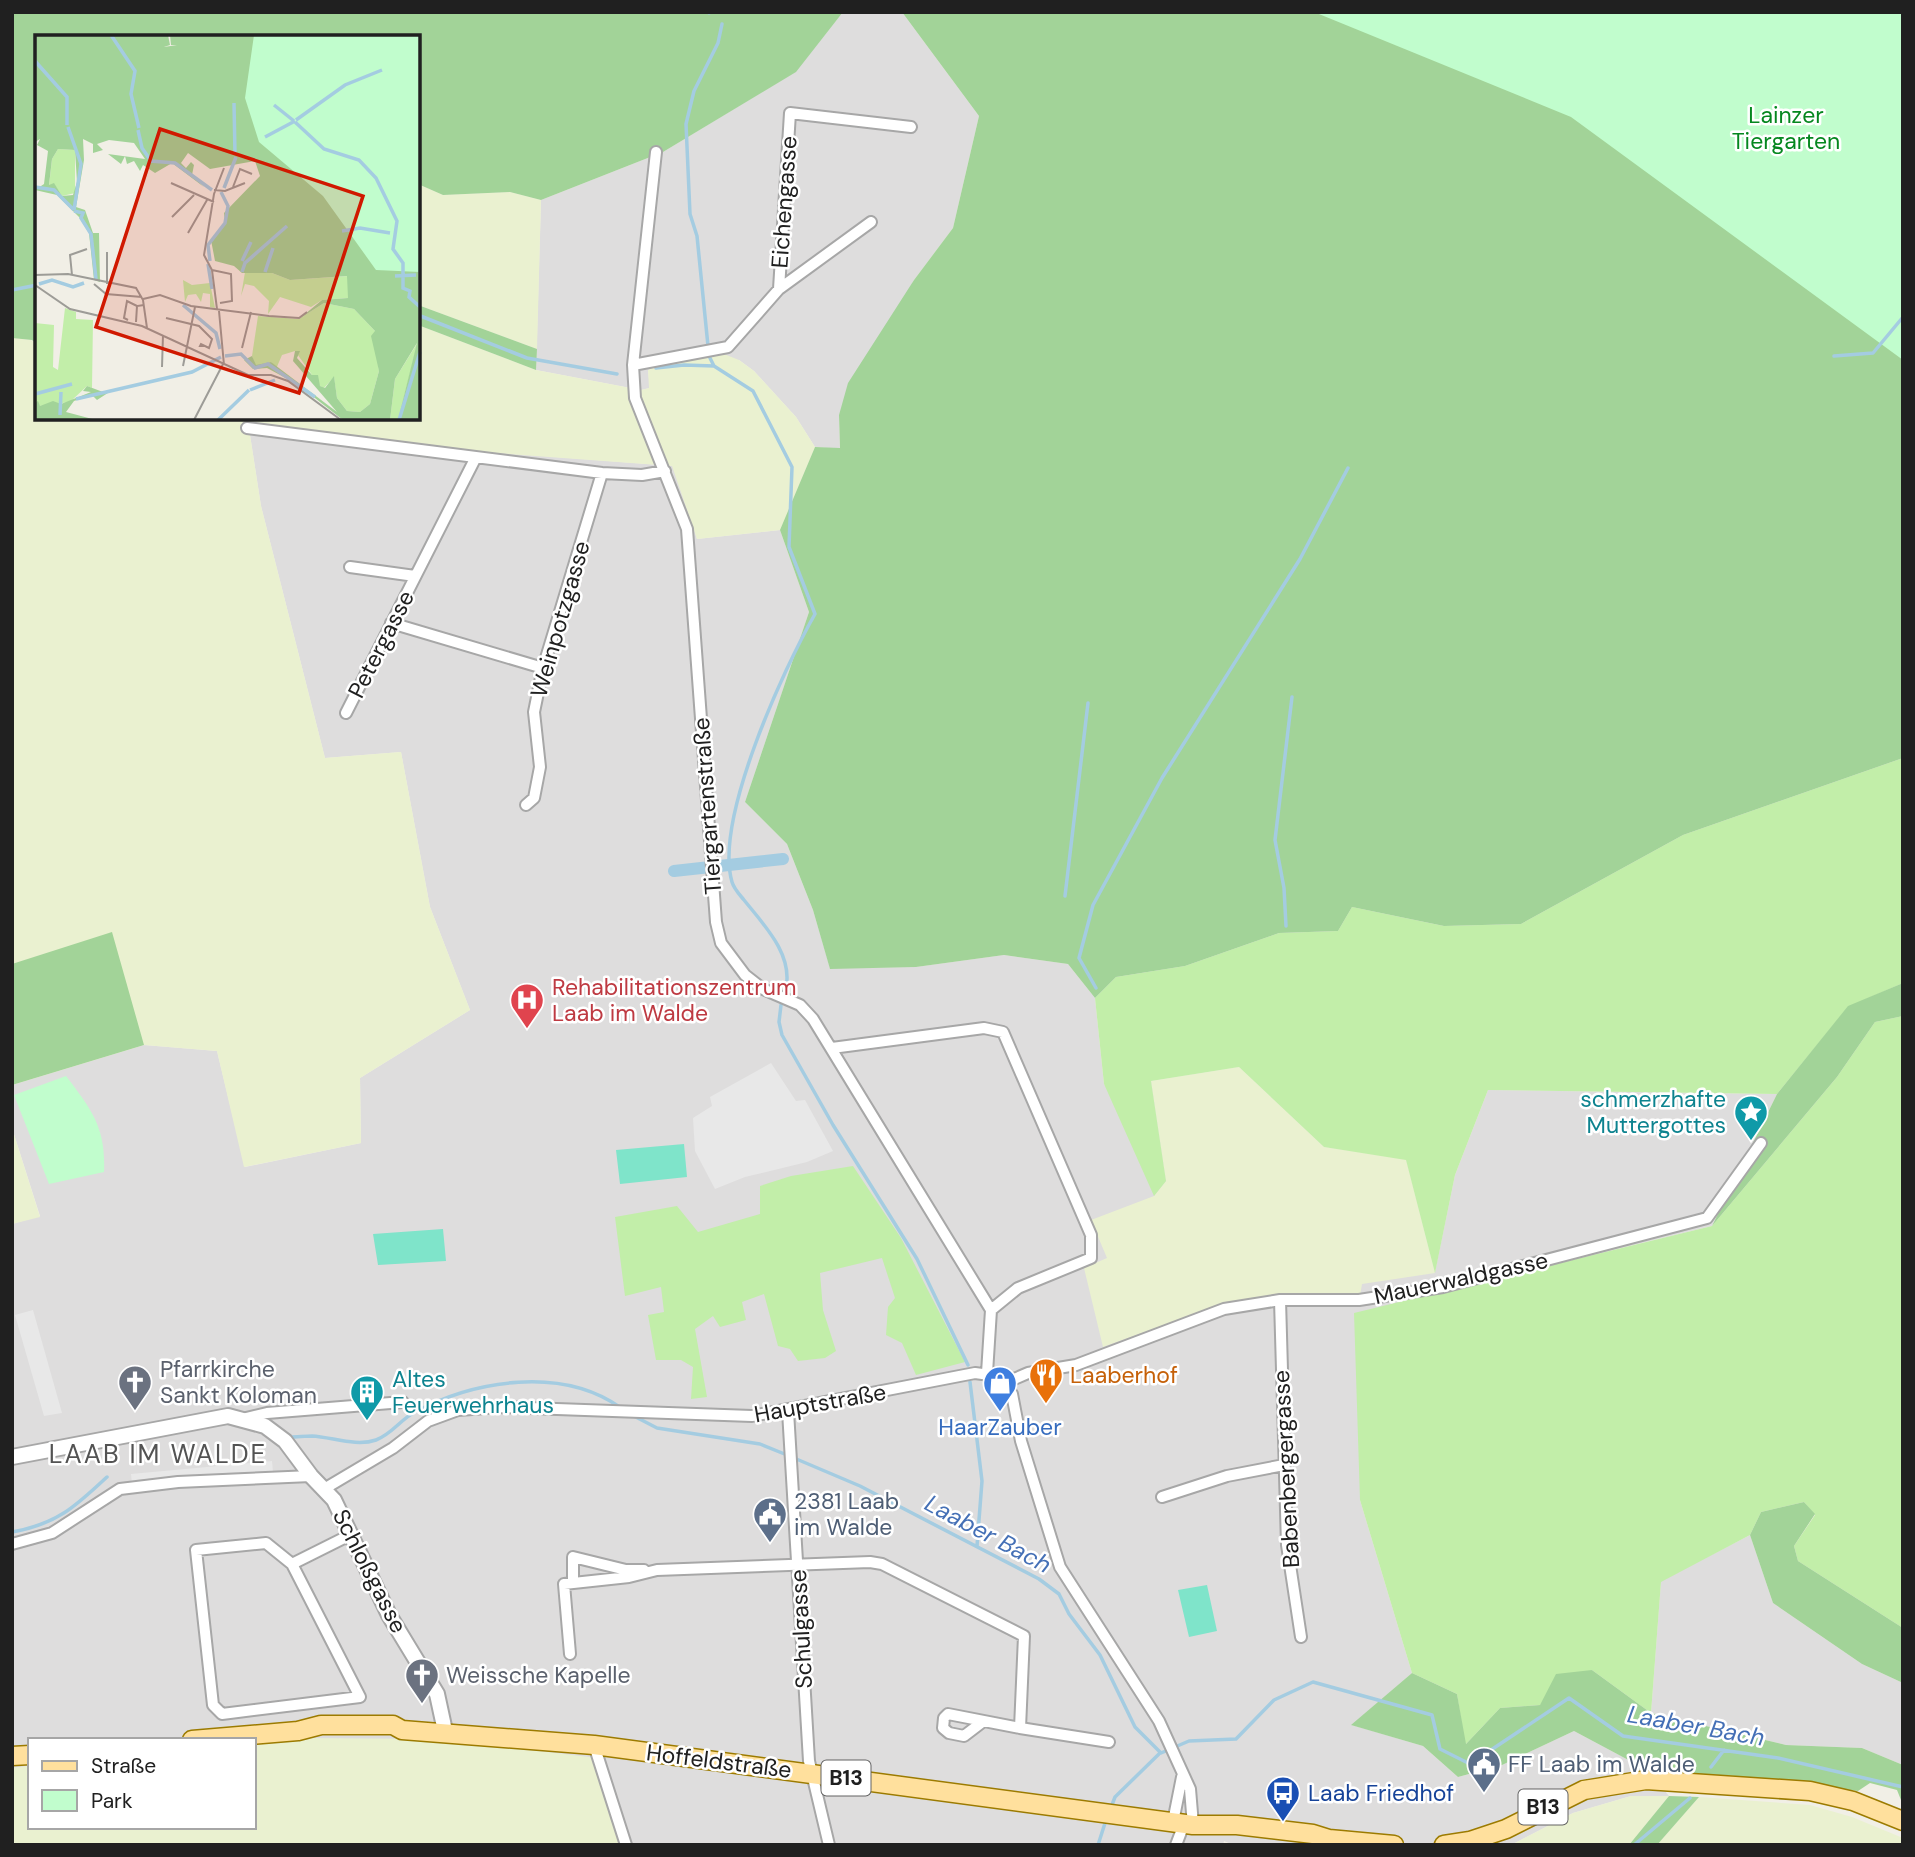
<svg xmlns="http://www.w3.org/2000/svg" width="1915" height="1857" font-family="'DM Sans',sans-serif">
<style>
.residential{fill:#dedddd}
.farmland{fill:#eaf1d0}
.grass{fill:#c2eea9}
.forest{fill:#a2d398}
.park{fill:#c1fdcd}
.pitch{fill:#7fe4ca}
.parking{fill:#e8e8e8}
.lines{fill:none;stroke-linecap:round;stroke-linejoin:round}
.stream{stroke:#a4cce1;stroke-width:3.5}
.canal{stroke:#a4cce1;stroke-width:12}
.minor-casing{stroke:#a7a7a7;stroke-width:14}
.tertiary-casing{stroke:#a7a7a7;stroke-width:18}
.primary-casing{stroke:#9c7b00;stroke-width:21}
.minor{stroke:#fff;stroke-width:10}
.tertiary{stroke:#fff;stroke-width:14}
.primary{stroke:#ffe09d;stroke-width:18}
.labels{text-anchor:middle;stroke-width:5;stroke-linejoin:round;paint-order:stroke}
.shield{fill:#fff;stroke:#636363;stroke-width:2}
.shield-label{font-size:21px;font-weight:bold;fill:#202020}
.park-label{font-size:23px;fill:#05871f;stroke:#fff}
.street-label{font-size:23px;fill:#202020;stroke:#fff}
.health-label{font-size:23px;fill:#be3a42;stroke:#fff;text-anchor:start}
.culture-label{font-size:23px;fill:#0d838f;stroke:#fff;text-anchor:end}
.worship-label{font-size:23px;fill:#5b616d;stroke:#fff;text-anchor:start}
.food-label{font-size:23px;fill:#c56008;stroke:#fff;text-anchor:start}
.shop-label{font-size:23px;fill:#366cbe;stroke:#fff}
.service-label{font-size:23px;fill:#4e5e75;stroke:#fff;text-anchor:start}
.transit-label{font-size:23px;fill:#164399;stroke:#fff;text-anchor:start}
.water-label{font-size:24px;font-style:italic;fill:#4570b6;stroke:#fff}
.quarter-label{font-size:26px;letter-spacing:2px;fill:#535353;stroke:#fff}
.inset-river{fill:none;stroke:#a4cce1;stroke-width:3.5}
.inset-road{fill:none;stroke:#9d9c97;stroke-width:2}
.view{fill:#d01900;fill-opacity:0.15;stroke:#d01900;stroke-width:3.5}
.inset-edge{fill:none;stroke:#202020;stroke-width:3.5}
</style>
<rect width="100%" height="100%" fill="#f1efe6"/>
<path class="residential" d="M843,12h59l77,104 -26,112 -39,52 -75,135 1,34 -25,-2 -19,-30 -42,-46 -15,-11 -76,4 -15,6 2,18 -9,2 -105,-20 5,-170 122,-48 132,-80z
M257,434l416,32 24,73 83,-9 29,82 -64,190 42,42 26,66 17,58 86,-1 88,-12 64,9 27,34 9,86 62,96 -15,-99 284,191 20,-97 33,-85 289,4 -65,132 -275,67 -77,207 52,173 -60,52 71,21 35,31 44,-12 72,-34 75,40 20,25h-38l-58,17 -62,32h-277l-10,-4 -1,4h-600l-183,-106 -410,1v26l-18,2v-544l28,-8 -28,-88v-43l132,-40 73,6 28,116 116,-24 -1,-65 110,-68 -40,-103 -29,-155 -76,6 -64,-252 -11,-71z
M1750,1535l23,68 89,61 41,19v82l-41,-17 -76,-3 -135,-32 10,-132z"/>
<path class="farmland" d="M418,184l25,11 67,-3 31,8 -4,149 -119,-44z
M418,325l118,45 105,20 8,-2 -1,-18 15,-6 61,-10 15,6 15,11 42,46 19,30 -35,83 -83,9 -25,-73 -422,-31 11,71 64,252 76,-6 29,155 40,103 -110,68 1,65 -117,24 -27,-116 -73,-6 -132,40v-747l19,2 6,5v73h381z
M1239,1067l85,80 82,12 29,114 -73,11 -2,12 -83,1 -66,11 -108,39 -19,-79 23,-10 -16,-38 63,-24 12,-15 -15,-100z
M12,1128l28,89 -28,7z
M301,1738l139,1 157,19 26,87h-611v-77l18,-2v61h224v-84z
M1631,1796h38l-40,49h-118l62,-32z
M1699,1797l111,8 42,12 51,21v7h-246z"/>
<path class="grass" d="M1903,758v225l-55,24 -71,87 -289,-4 -33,85 -20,98 -29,-113 -82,-13 -85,-80 -88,14 15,100 -12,15 -50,-112 -9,-86 21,-21 69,-11 94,-33 59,-2 14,-24 92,19 77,-2 162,-89z
M1903,1016v612l-105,-67 -4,-15 21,-31 -11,-13 -43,10 -11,23 -89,47 -10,131 -59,-43 -52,35 -40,3 -35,37 -8,-51 -45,-21 -52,-173 -6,-187 358,-87 125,-149 38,-55z
M853,1166l48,72 64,124 -49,13 -14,-32 -16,-8 2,-28 7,-9 -13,-40 -62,15 3,37 13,41 -11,7 -27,3 -8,-12 -12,-3 -14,-52 -22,8 4,18 -26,7 -7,-11 -18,13 12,68 -16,2 2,-32 -12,-7h-25l-8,-45 16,-3 -3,-25 -36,9 -10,-79 62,-11 21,26 62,-18v-28l31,-10z"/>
<path class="forest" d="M12,12h831l-47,60 -133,80 -122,48 -31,-8 -67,3 -25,-11v-147h-381v307l-5,-4 -20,-2z
M902,12h1001v746l-220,77 -162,89 -77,2 -92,-19 -14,24 -59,2 -94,33 -69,11 -21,21 -27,-34 -64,-9 -88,12 -86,2 -17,-59 -26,-66 -42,-42 64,-190 -29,-82 35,-83 25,1 -1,-33 9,-32 66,-103 39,-52 26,-112z
M418,305l119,44 -1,21 -118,-45z
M112,932l32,113 -132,40v-121z
M1903,983v33l-28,6 -38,55 -125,149 65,-132 71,-88z
M1804,1502l11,12 -21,32 4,15 105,67v55l-41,-19 -89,-61 -23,-68 11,-23z
M1592,1670l59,43 135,32 76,3 41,17v40l-6,-15 -27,-7 -12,8 -122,-15 -87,-5 -75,-40 -72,34 -44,12 -35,-31 -72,-21 61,-52 45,21 9,50 34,-36 40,-3 16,-31z
M1669,1796l30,1 -42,48h-28z"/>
<path class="park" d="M1314,12h589v348l-332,-243z
M66,1076c26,34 40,52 38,96l-55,12 -35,-89z"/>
<path class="pitch" d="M684,1144l3,33 -67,7 -4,-34z
M443,1229l3,32 -68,4 -5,-31z
M1207,1585l10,46 -28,6 -11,-47z"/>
<path class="parking" d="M771,1063l25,38 9,-1 28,51 -26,11 -62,15 -30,12 -20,-38 -2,-33 19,-12 -2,-9z
M33,1310l29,103 -18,3 -29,-101z
M272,1461l1,11 -49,1 -92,11 -1,-10z"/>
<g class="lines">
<path class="stream" d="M709,12v1
M12,290l25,-5
M418,315l109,43 90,16
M1834,356l39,-3 30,-36
M714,366l-5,-10 -12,-120 -7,-22 -4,-90 8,-33 24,-48 4,-19
M656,368l28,-3 30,1 39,25 39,76 -3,80 26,67c-32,56 -101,206 -83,268 2,7 8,13 12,18 20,25 49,54 42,88
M1065,896l23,-193
M1286,926l-2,-38 -9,-48 17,-143
M1096,988l-17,-30 14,-53 69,-127 138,-219 48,-91
M781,1005l-2,17 3,13 51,90 84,134 51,106
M970,1382l12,99 -5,65
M630,1414l27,14 103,16 27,11
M290,1437c7,0 15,-1 22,-1 20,1 44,11 64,4 16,-6 25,-21 39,-28 60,-32 147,-46 206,-4
M794,1458l66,28 179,93 20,15 10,20 31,41 35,72 26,26 28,-12 47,-2 38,-39 39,-18 119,33 8,34 30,15 99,-66 54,38 155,22 125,29
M12,1532c45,-8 63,-25 95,-55
M1711,1767l13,-17
M1110,1810l5,-13 45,-44
M1098,1845l8,-25
M1634,1845l56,-47"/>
<path class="canal" d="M674,871l109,-12"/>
<g class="minor-casing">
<path id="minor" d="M656,152l-23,213 2,33 52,131 29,393 5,21 24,32 18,14 37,16 13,14 178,291 -4,63
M779,289l11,-176 121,14
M633,365l95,-18 51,-58 92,-67
M247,428l355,45 40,2 23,-4
M350,567l65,9
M391,623l152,45
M346,713l129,-254
M526,805l8,-7 6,-31 -6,-55 9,-44 59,-195
M832,1048l152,-20 19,4 88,203v23l-73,30 -27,22
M1280,1300l7,245 14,92
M1005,1383l23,-10 48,-8 148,-56 56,-9h79l84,-13 264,-69 54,-75
M788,1411l21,350 20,84
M246,1418l21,-5 136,-11
M324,1489l69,-41 35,-27 30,-11 43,-3 251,9 223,-43 22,3 15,18 9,47 39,126 99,154 31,68 3,36
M1162,1497l65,-21 57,-11
M12,1544l40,-11 68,-44 58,-7 133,-6
M292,1564l-26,-21 -70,7 17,155 9,9 138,-17 -68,-133 58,-29
M573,1583v-26l53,13h18
M570,1654l-6,-70 65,-7 28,-7 213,-8 12,2 142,72 -4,92 -72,-14 -4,4 -1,10 6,5 15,3 17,-13
M1020,1728l89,14
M594,1745l32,100
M1173,1822l9,-45
M1176,1845l8,-21"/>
</g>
<g class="tertiary-casing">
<path id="tertiary" d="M12,1457l216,-41 37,10 20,15 26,35 23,24 55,115 48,79 8,37"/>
</g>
<g class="primary-casing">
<path id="primary" d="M192,1740l106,-9 23,-6h72l9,5 192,15 599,80h44l76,9 16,5 65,6
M12,1756l18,-1
M1444,1845l26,-4 36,-12 78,-39 62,-10 164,11 43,10 50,20"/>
</g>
<use href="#minor" class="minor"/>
<use href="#tertiary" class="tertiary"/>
<use href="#primary" class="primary"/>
</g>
<defs>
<g id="hospital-pin" transform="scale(1.75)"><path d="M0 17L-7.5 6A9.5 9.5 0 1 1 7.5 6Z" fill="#e0444e" stroke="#fff"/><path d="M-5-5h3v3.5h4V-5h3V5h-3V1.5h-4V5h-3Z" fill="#fff"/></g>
<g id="sight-pin" transform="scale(1.75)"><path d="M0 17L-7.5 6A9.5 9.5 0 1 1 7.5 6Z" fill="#0f9aa8" stroke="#fff"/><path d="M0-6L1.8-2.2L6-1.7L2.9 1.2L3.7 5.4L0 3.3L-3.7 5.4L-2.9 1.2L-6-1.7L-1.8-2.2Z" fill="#fff"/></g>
<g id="restaurant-pin" transform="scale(1.75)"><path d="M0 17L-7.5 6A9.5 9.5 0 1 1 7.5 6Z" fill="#e8710a" stroke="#fff"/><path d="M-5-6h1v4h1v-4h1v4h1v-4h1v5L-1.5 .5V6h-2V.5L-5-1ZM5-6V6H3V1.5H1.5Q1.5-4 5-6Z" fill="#fff"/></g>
<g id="church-pin" transform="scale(1.75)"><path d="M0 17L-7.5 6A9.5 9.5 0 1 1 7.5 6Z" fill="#6b7280" stroke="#fff"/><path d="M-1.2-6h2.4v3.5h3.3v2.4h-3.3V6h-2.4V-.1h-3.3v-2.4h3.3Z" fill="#fff"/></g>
<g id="shop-pin" transform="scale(1.75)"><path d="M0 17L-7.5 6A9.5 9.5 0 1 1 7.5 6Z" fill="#3f7fe0" stroke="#fff"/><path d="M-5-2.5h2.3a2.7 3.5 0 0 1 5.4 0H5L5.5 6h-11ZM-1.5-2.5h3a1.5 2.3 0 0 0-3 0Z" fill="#fff"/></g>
<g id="building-pin" transform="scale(1.75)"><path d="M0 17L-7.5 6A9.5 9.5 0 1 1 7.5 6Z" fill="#0f9aa8" stroke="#fff"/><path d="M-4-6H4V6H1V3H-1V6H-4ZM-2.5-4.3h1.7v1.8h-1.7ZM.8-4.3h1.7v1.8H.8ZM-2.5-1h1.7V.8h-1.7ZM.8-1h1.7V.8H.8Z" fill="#fff"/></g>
<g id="civic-pin" transform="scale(1.75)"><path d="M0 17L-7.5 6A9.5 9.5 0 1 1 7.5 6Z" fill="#5c6f8a" stroke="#fff"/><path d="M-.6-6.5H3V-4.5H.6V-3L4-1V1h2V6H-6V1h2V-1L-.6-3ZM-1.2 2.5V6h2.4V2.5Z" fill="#fff"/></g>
<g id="bus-pin" transform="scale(1.75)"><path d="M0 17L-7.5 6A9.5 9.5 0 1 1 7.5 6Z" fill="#1a4fb4" stroke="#fff"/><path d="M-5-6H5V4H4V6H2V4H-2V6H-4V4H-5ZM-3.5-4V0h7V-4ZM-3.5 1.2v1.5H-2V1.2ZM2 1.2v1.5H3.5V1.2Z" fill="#fff"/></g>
</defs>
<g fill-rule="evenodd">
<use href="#hospital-pin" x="527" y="1000"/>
<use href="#sight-pin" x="1751" y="1112"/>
<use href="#restaurant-pin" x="1046" y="1375"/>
<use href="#church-pin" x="135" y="1382"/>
<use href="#shop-pin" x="1000" y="1383"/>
<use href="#building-pin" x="367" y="1392"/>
<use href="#civic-pin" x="770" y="1514"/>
<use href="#church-pin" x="422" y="1675"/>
<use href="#civic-pin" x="1484" y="1764"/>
<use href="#bus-pin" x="1283" y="1793"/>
</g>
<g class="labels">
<g class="shield">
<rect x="821.5" y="1760.5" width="49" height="35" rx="5"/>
<rect x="1518.5" y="1789.5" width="49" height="35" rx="5"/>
</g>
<g class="shield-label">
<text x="846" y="1785">B13</text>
<text x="1543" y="1814">B13</text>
</g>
<g class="park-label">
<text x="1786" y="123">Lainzer<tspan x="1786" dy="26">Tiergarten</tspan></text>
</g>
<g class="street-label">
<text transform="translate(784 202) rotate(-86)" y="8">Eichengasse</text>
<text transform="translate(560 619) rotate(-74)" y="8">Weinpotzgasse</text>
<text transform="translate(381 644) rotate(-63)" y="8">Petergasse</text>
<text transform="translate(707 806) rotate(-94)" y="8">Tiergartenstraße</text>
<text transform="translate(1461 1278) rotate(-12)" y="8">Mauerwaldgasse</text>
<text transform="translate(820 1403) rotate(-10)" y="8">Hauptstraße</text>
<text transform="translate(1286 1469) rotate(-93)" y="8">Babenbergergasse</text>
<text transform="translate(370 1571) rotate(63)" y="8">Schloßgasse</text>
<text transform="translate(801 1629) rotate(-93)" y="8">Schulgasse</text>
<text transform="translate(719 1761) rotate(7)" y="8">Hoffeldstraße</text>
</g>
<g class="health-label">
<text x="552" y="995">Rehabilitationszentrum<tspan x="552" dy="26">Laab im Walde</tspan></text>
</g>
<g class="culture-label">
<text x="1726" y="1107">schmerzhafte<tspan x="1726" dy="26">Muttergottes</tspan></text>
<text x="392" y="1387" text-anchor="start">Altes<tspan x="392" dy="26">Feuerwehrhaus</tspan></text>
</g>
<g class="worship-label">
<text x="160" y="1377">Pfarrkirche<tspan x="160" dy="26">Sankt Koloman</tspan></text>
<text x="446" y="1683">Weissche Kapelle</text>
</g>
<g class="food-label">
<text x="1070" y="1383">Laaberhof</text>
</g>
<g class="shop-label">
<text x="1000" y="1435">HaarZauber</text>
</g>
<g class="service-label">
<text x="794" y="1509">2381 Laab<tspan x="794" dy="26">im Walde</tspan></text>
<text x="1508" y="1772">FF Laab im Walde</text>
</g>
<g class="transit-label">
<text x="1308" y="1801">Laab Friedhof</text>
</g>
<g class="water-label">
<text transform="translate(988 1534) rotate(28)" y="8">Laaber Bach</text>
<text transform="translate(1696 1726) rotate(10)" y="8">Laaber Bach</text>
</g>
<g class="quarter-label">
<text x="158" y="1463">LAAB IM WALDE</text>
</g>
</g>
<g transform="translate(35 35)">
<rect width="385" height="385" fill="#f1efe6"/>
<path d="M40,115v43l-13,3 -8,-12 -5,2 3,-27 6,-10zM210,237l27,1 18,7 58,-4v22l-26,2 -11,7 -31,-10 -12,17 1,-13 -15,-15 -9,-2 -4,12zM148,245l9,5 18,-2 5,25 -5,-1v-13l-7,-1 -2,9 -5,-8 -8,1 -3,7zM289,268l30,6 21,22 4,40 -9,33 -10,8 -13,-1 -10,-13 -3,-21 -10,11 -4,-2 -25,-35 -13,4 -6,14 -5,-7 -16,4 -3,-10 6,-40 41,3zM30,273l11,4v7l17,1 -1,68 -5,-2 -17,16 -30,4 -5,-3v-80l19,2 -1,42 5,3zM383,307l-20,78h-8l5,-41z" fill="#c2eea9"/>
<path d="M0,0h133l2,10 -6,2 13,-2h-6l-1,-10h246l4,385h-22l19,-77 -22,36 -5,41h-47l-46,-36 -30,-16 -14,1 -9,-9 8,-4 4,9 15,-3 66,50 -44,-51 2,-10h5l-3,7 15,17h6l2,11 5,2 9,-12 3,22 10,13 13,1 10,-8 9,-33 -8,-35 4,-5 -21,-22 -30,-6 -25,16 23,-19 26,-2 -1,-22 -57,4 -18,-7h-30l-8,-7 -19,-5 -4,-21 14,-18 -1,-9 36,-37 -5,-15 -45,8 -22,-16 -7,10 5,5 5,-6 3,3 -2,10 12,12 -32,-24 -17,10 -12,-8 -3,6 -6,-10 -7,3 -2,-8 -4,8 -13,-10 37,5 -11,-16 -25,-3 -12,4 6,6 -10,3v-9l-10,-5 1,21 -8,47 9,3 8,23h6l1,49 -6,-2 -5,-47 -10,-16 -22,-22 -22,-5 9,-6 4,-33 -11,-6 3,-6 -5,3zM23,114l17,1 2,32 -4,13 -11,1 -8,-13 -5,2 3,-26zM52,351l16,6 11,-3 -17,11 -5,-5 -18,6 -8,11 30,8h-61v-17l3,-2 2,5 13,-5 8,3 30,-12 -8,-1z" fill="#a2d398" fill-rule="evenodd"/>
<path d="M219,0h166v237l-44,-2 -53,-74 -64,-54 -14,-44z" fill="#c1fdcd"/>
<path class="inset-river" d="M76,0l24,36 -4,23 8,34M0,26l32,36v28M199,68l1,52M239,70l20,16M261,85l49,-35 37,-15M260,87l29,27 35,11 17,18 21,43 -4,28 10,14v25l7,3 -1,6 11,10M33,92l13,37 -7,46M103,95l4,18 9,13 24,2 37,27M230,102l30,-16M0,152l19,3 20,20M189,153l12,-31M39,176l9,2 -2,5 10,16 5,45M307,196l18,-3 30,5M175,226l-2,-16 17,-22 3,-17 -7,-14M207,226l9,-19M173,229l4,25M207,237l3,-9 42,-37M230,237l8,-24M360,241l21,-1M4,249l13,-4 21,7 11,-4M148,270l33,28 4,16M190,321l16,-2 14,14 13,-4 47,33M215,355l25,-10M0,359l37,-10M41,364l116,-27 29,-15M25,380l1,-23M183,385l31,-30M364,385l21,-68"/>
<path class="inset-road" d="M136,148l43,19M198,152l7,-18 12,5M179,155l11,1 20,-8M137,182l22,-22M153,198l19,-33M177,235l19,4 1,27 -12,2M0,240l33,-1 68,14 7,12 4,28M37,240l-2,-20 17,-6M59,249l12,10 36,3M72,249v-32M0,250l35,24 72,17 106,49h23l17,6 53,39M108,264l17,-4 31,11 78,10 30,2 8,-6M182,274l-5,-39 -8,-15 10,-61 10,-26M184,276l5,54M131,283l33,8 13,13 -3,9 -8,-4 -1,2h5M93,285l-4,-2 3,-17 10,5M101,287l1,-16 7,-1M207,313l9,-36M148,331l12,-59M127,332l1,-32M159,385l29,-56"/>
<path class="view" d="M125,94l203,67 -64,197 -203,-66z"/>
<rect width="385" height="385" class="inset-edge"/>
</g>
<rect width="1915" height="1857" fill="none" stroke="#202020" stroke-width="28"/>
<rect x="28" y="1738" width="228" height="91" fill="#ffffff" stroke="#a6a6a6" stroke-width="2"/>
<rect x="42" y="1761" width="35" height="10" fill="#ffe09d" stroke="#a6a6a6" stroke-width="2"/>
<text x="91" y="1773" font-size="21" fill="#202020">Straße</text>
<rect x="42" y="1790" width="35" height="21" fill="#c1fdcd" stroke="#a6a6a6" stroke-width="2"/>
<text x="91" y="1808" font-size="21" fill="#202020">Park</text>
</svg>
